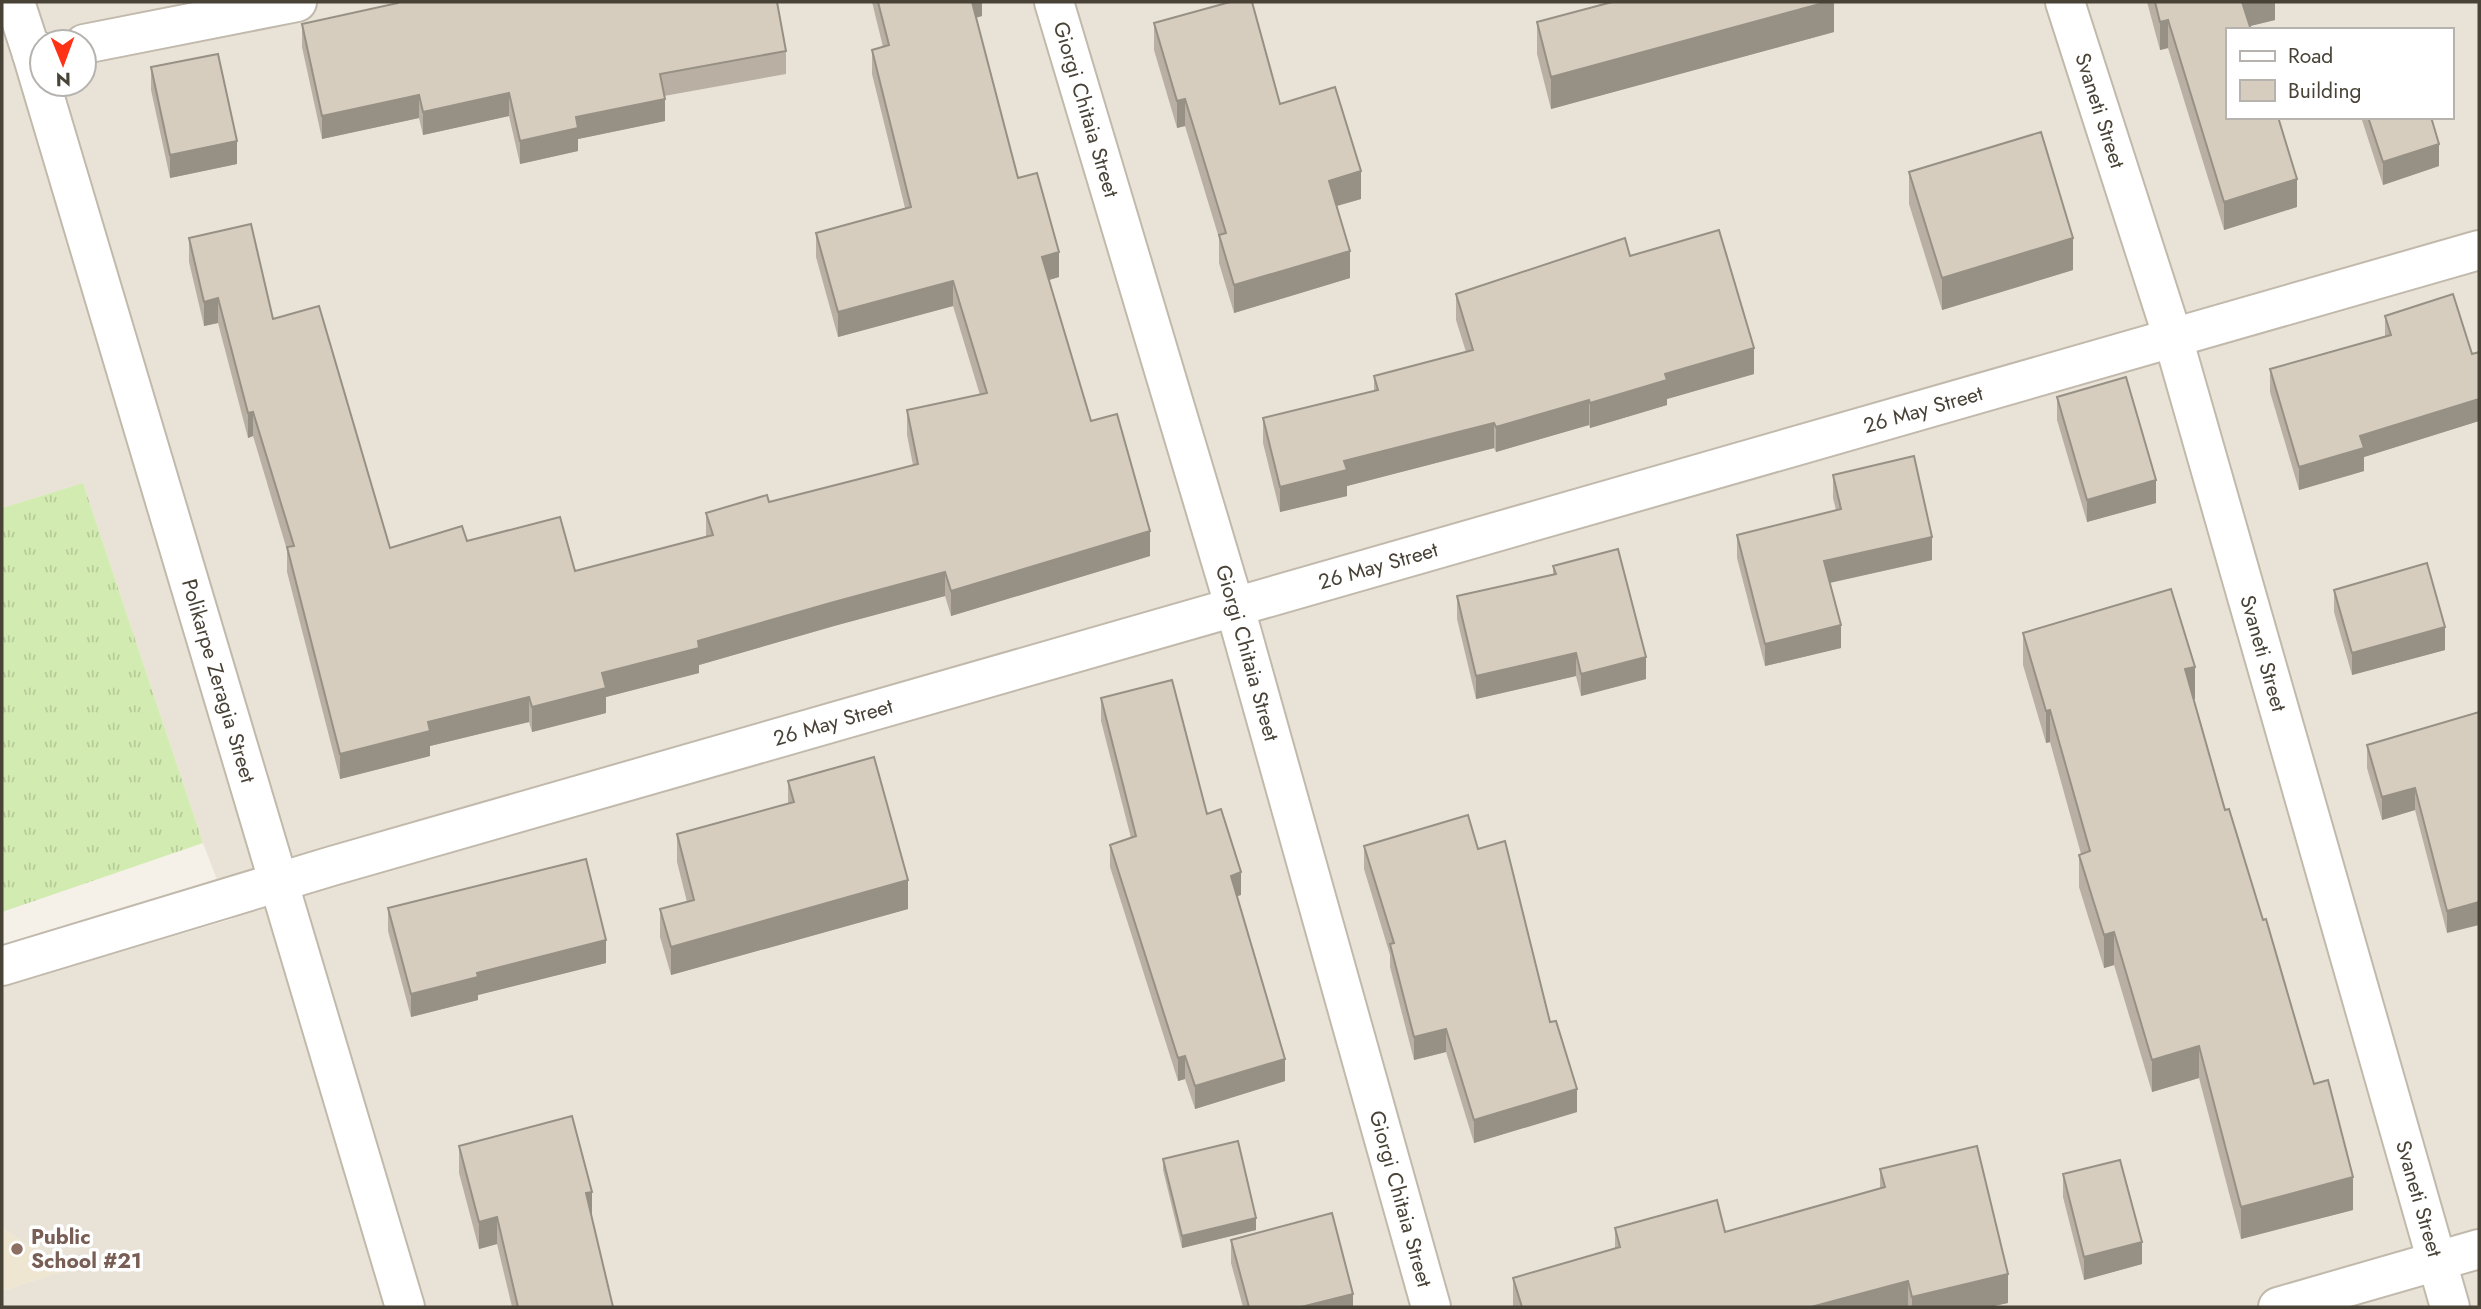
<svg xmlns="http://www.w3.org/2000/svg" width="2481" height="1309" font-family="Jost,sans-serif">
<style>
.residential{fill:#e9e3d7;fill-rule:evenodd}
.education{fill:#efe6d2}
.grass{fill:url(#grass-tufts)}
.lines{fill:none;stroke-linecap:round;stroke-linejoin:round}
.minor-casing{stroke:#c1b9ab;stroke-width:42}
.minor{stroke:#fff;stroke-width:38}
.wall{fill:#b9b0a3}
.shaded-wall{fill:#969085}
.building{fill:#d7cdbe;stroke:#969085;stroke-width:2}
.education-dot{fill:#8d6e63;stroke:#fff;stroke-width:2.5}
.labels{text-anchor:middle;stroke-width:7;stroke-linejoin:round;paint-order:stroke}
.street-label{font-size:21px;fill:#494237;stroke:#fff}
.education-label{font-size:21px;font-weight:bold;fill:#785e54;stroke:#fff;text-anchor:start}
</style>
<defs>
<pattern id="grass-tufts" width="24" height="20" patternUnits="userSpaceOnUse" patternTransform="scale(1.75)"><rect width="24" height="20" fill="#d2ebb0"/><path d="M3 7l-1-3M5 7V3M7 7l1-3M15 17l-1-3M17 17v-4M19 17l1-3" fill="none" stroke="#b6cb98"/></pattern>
</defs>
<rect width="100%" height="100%" fill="#f5f1e9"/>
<path class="residential" d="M2,2h2477v1305h-2477v-16l61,-20 -61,-44v-240l230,-68 -29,-76 -120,-360 -81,25zM2227,30h224v87h-224zM42,42h42v42h-42z"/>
<path class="education" d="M2,1227l62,44 -62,20z"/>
<path class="grass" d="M83,483l120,360 -201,69v-404z"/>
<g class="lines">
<g class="minor-casing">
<g id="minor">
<path d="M15,2l17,52 10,-2"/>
<path id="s1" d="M1054,2l181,606 196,699"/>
<path id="s2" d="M2065,2l108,336 277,969"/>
<path d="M84,44l213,-42"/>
<path id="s3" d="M32,54l373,1253"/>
<path id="s4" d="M2,966l330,-100 2147,-616"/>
<path d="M2278,1307l201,-58"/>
</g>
</g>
<use href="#minor" class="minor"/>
</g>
<path class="wall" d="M397,2h380l9,49v23l-122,22 1,25 -87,18v12l-58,13 -11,-48 -86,19 -4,-17 -97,21 -20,-92v-23l95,-20z
M872,2h110v14l-6,2 42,160 41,99 -10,3 42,141 59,135 -199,60 -6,-20 -111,30 -135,39v8l-93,24v16l-74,19 -3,-10 -99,24v10l-90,23 -53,-207v-22l-34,-114 -5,2 -30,-115 -14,3 -15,-64v-24l84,81 117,229 77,-7 108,30 131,-34v-24l63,-11 144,-37 -6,-30v-25l73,-15 -27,-89 -115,31 -22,-80v-24l89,-25 -33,-134v-24l11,-3z
M1834,2v30l-283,77 -14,-55v-32z
M2147,2h128v18l-25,6 47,181 -73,23 -56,-182 -8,2z
M1154,23l126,81 81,95 -24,7 13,72 -116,35 -15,-50v-25l-34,-112 -8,2 -23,-78z
M151,67l86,97 -67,14 -19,-88z
M2361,117h70l8,49 -56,19z
M1909,172l164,98 -131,40 -33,-106z
M1630,256l124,118 -87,25v6l-77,23 -1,-3 -93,27 -2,-4 -147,38v10l-67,16 -17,-69v-25l111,-27v-15l92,-24 -10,-32v-26z
M2385,316l87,38 7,-2v69l-115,36v14l-65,19 -29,-98v-23l115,-33z
M2057,397l99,106 -69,19 -30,-102z
M1833,475l99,85 -102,23 11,65 -76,18 -28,-108v-23l99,-25 -3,-12z
M1553,566l93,113 -65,17 -5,-20 -100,23 -19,-80v-23l96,-22z
M2334,590l111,60 -93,25 -18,-63z
M2023,633l172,66h-1l31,111 89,274 39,126 -112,29 -42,-161 -47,14 -38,-127 -10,3 -25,-81v-32l2,-1 -31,-112 -4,1 -23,-78z
M1101,698l106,116 34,81 -4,1 48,185 -90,28 -10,-30 -7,2 -68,-214v-22l21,-7 -30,-117z
M2479,712l-32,221 -32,-123 -33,10 -15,-52v-23z
M788,781l120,128 -237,66 -11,-38v-28l27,-7 -10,-40v-28l111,-30z
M1364,846l114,3 72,173 27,90 -103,31 -28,-91 -32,8 -24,-93v-12l-26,-86z
M388,908l218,55 -128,32v5l-67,17 -23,-86z
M459,1146l133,72 21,89h-101l-15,-63 -18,5 -20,-76z
M1163,1159l93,71 -74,18 -19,-78z
M1880,1169l128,134 -19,4h-476v-29l102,-30v-20l110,4 155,-44z
M2063,1174l79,90 -58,16 -21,-83z
M1231,1240l122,67h-110l-12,-44z"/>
<path class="shaded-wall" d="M970,2h12v14l-12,3z
M1827,2h7v30l-283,77v-32z
M2242,2h33v18l-33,8z
M2168,20v28l-8,2v-28z
M509,93v23l-86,19v-23z
M419,95v23l-97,21v-23z
M665,99v22l-87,18v12l-58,13v-23l56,-24z
M1185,99v27l-8,2v-27z
M237,141v23l-67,14v-23z
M2439,144v22l-56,19v-23z
M1361,171v28l-32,9v-27z
M2297,179v28l-73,23v-28z
M2073,238v32l-131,40v-32z
M1350,251v27l-116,35v-28z
M1059,252v25l-17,5v-25z
M953,281v25l-115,31v-25z
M218,298v25l-14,3v-24z
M1754,348v26l-87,25v6l-77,23v-25l75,-29z
M2479,399v22l-115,36v14l-65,19v-23l61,-31z
M1589,400v25l-93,27v-25z
M253,412v24l-5,2v-25z
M1494,423v25l-147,38v10l-67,16v-25l64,-26z
M2156,480v23l-69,19v-22z
M1150,531v25l-199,60v-25z
M1932,537v23l-108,24v-23z
M945,572v24l-111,30 -135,39v8l-93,24v16l-74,19v-25l70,-34 96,-32 136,-39z
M1841,625v23l-76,18v-22z
M2445,627v23l-93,25v-22z
M1576,653v23l-100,23v-23z
M1646,657v22l-65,17v-22z
M2195,667v32l-10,3v-33z
M529,697v25l-99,24v10l-90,23v-25l88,-32z
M2050,710v32l-4,1v-32z
M2415,788v22l-33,10v-23z
M1241,872v23l-10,3v-22z
M908,880v29l-237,66v-28z
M2479,902v23l-32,8v-22z
M2114,932v33l-10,3v-33z
M606,940v23l-128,32v5l-67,17v-23l66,-21z
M1446,1029v23l-32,8v-23z
M2199,1046v32l-47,14v-32z
M1185,1056v23l-7,2v-23z
M1285,1059v22l-90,28v-23z
M1577,1089v23l-103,31v-23z
M2353,1177v33l-112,29v-32z
M592,1192v27l-6,-26z
M497,1217v27l-18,5v-27z
M1256,1218v12l-74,18v-12z
M2142,1242v22l-58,16v-23z
M2008,1274v29l-19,4h-77v-10z
M1908,1281v26h-97z
M1353,1294v13h-52z"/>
<path class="building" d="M398,2h379l9,49 -126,23 5,25 -89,18 2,11 -58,13 -11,-48 -86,19 -4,-17 -97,21 -20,-92 96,-21z
M878,2h94l46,176 19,-5 22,79 -17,5 49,164 26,-7 33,117 -199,60 -6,-19 -111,30 -136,39 1,7 -97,25 4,15 -74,19 -3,-10 -101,25 2,9 -90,23 -53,-207 7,-1 -41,-134 -5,1 -30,-115 -14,4 -15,-64 62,-14 22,95 46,-13 71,242 72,-22 5,15 93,-24 15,54 138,-36 -7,-22 61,-18 2,7 149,-38 -11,-54 80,-17 -34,-112 -115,31 -22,-79 95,-26 -39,-157 17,-5z
M1230,2h22l28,102 55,-17 26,84 -32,10 21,70 -116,34 -15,-50 7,-2 -41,-134 -8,2 -23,-78z
M1612,2h215l-276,75 -14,-55z
M2155,2h87l9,28h-24v87h51l19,62 -73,23 -56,-182 -8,2z
M218,54l19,87 -67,14 -19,-88z
M2368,117h63l8,27 -56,18z
M2041,132l32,106 -131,40 -33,-106z
M1719,230l35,118 -89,26 2,6 -77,23 -1,-3 -93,27 -2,-4 -150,38 3,9 -67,17 -17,-69 115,-28 -4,-14 99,-26 -17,-56 169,-56 5,18z
M2453,294l19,60 7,-2v47l-119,37 4,12 -65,19 -29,-98 121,-34 -6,-19z
M2126,377l30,103 -69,20 -30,-103z
M1914,456l18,81 -108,24 17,64 -76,19 -28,-109 104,-26 -8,-34z
M1618,549l28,108 -65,17 -5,-21 -100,23 -19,-80 99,-22 -3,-8z
M2427,563l18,64 -93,26 -18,-63z
M2171,589l24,78 -10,2 40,141 4,-1 34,111 3,-1 48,165 14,-4 25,97 -112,30 -42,-161 -47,14 -38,-128 -10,3 -25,-80 11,-4 -40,-141 -4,1 -23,-78z
M1172,680l35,134 14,-5 20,63 -10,4 54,183 -90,27 -10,-30 -7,2 -68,-213 26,-9 -35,-138z
M2479,712v190l-32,9 -32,-123 -33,9 -15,-52z
M874,757l34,123 -237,67 -11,-38 34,-9 -17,-66 117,-32 -6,-21z
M1468,815l10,34 27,-8 45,181 6,-1 21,68 -103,31 -28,-91 -32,8 -24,-93 4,-1 -30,-97z
M586,859l20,81 -129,33 1,4 -67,17 -23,-86z
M572,1116l20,76 -6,1 27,114h-95l-21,-90 -18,5 -20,-76z
M1238,1141l18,77 -74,18 -19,-77z
M1977,1146l31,128 -96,23 -4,-16 -97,26h-289l-9,-29 107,-31 -5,-19 102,-28 8,32 160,-45 -5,-18z
M2120,1160l22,82 -58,15 -21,-83z
M1332,1213l21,81 -52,13h-52l-18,-67z"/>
<circle class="education-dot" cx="17" cy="1249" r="7"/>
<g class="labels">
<g class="street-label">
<text dy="7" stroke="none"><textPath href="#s1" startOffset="112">Giorgi Chitaia Street</textPath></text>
<text dy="7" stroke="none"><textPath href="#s2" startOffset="114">Svaneti Street</textPath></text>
<text dy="7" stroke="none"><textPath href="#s4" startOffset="2000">26 May Street</textPath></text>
<text dy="7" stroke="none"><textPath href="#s4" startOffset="1433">26 May Street</textPath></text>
<text dy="7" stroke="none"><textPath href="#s1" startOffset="679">Giorgi Chitaia Street</textPath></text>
<text dy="7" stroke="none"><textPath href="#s2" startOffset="681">Svaneti Street</textPath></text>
<text dy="7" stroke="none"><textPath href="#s3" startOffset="654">Polikarpe Zeragia Street</textPath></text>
<text dy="7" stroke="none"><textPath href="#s4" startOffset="866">26 May Street</textPath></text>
<text dy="7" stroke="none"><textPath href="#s2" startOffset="1248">Svaneti Street</textPath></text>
<text dy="7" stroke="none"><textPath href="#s1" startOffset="1246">Giorgi Chitaia Street</textPath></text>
</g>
<g class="education-label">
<text x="31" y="1244">Public<tspan x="31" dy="24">School #21</tspan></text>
</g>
</g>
<rect width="2481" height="1309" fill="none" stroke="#494237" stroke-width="7"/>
<rect x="2226" y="28" width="228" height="91" fill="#ffffff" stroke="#b6b3af" stroke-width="2"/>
<rect x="2240" y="51" width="35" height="10" fill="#ffffff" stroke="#b6b3af" stroke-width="2"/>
<text x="2288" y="63" font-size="21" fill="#494237">Road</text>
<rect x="2240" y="80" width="35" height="21" fill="#d7cdbe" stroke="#b6b3af" stroke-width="2"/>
<text x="2288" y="98" font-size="21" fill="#494237">Building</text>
<g transform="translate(63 63) rotate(179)"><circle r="33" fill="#ffffff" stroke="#b6b3af" stroke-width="2"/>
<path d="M0-5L12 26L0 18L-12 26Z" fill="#ff3216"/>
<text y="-10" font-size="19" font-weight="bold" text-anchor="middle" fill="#494237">N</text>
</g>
</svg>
